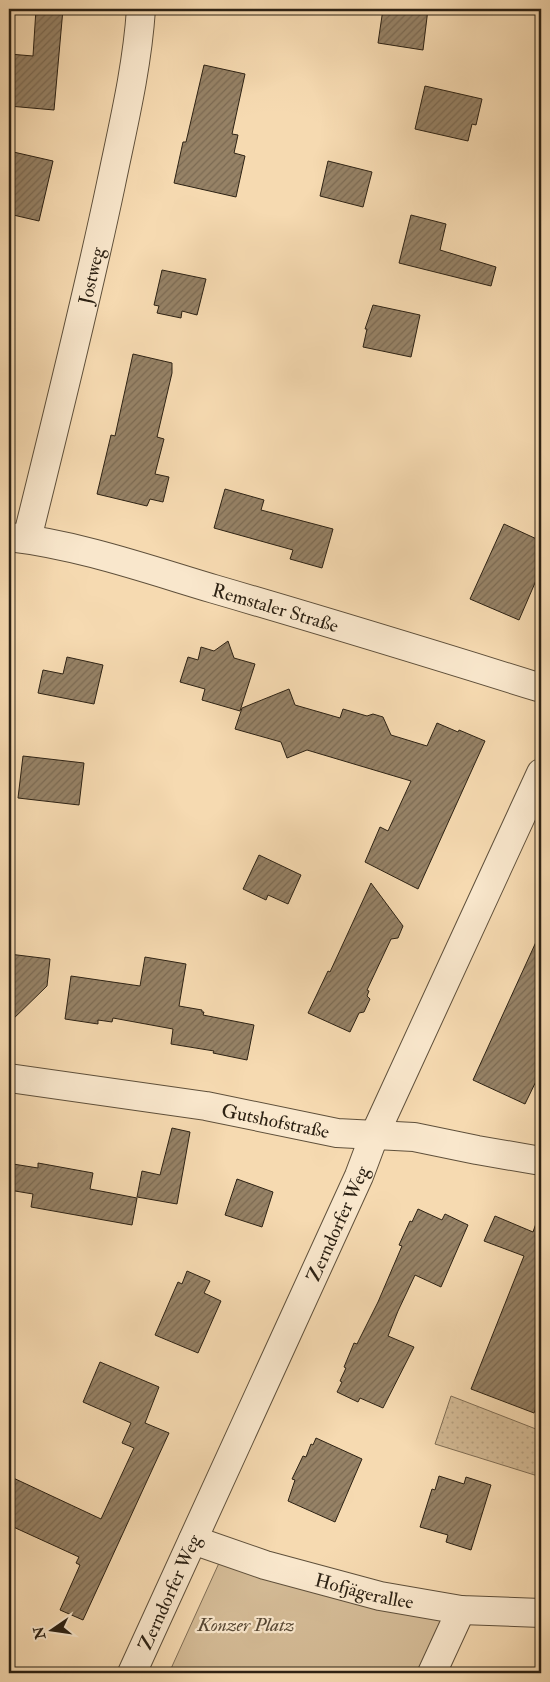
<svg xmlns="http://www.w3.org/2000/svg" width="550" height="1682" font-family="'IM FELL Double Pica',serif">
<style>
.grass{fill:url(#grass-dots);stroke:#806e55}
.park{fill:#d4bb96;stroke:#806e55}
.building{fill:url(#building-hatch);stroke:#2d2214}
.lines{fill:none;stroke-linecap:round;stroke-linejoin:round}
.minor-casing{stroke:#5f503b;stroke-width:30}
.minor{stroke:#f9e7cc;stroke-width:28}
.labels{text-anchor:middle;stroke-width:4.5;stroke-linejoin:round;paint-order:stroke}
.street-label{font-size:19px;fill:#2d2214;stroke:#f9e7cc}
.park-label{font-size:19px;font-style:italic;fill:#574834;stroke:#f9e7cc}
</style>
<defs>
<pattern id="grass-dots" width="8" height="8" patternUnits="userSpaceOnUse" patternTransform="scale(1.25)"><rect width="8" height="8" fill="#d4bb96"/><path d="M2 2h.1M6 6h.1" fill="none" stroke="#b6a080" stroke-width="1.8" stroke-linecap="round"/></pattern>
<pattern id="building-hatch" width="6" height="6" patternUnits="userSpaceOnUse" patternTransform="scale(1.25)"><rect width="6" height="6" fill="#968266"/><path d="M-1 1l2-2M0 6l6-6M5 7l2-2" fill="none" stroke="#7b6a53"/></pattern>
</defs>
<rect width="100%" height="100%" fill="#f6dab1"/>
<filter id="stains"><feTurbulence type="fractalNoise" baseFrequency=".004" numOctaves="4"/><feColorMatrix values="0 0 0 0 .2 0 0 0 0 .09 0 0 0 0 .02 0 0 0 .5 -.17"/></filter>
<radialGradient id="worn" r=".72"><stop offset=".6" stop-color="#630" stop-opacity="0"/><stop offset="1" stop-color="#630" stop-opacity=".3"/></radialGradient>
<path class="grass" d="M451,1396l90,35v46l-106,-33z"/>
<path class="park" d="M219,1563l226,54 -27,56h-249z"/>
<path class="building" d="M36,9h27l-9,101 -45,-4v-52l24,2z
M383,9h45l-5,41 -45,-7z
M204,65l41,9 -13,60 6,1 -4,18 11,3 -9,41 -62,-14 9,-41h3z
M425,86l57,13 -6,26 -4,-1 -4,17 -53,-12z
M9,151l44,10 -14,60 -30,-7z
M328,161l44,11 -9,35 -43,-11z
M411,215l35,9 -6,26 56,17 -5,19 -92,-23z
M162,270l44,9 -9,36 -15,-4 -1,7 -24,-5 2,-7 -5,-1z
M373,305l47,10 -9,42 -48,-10 4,-18h-2z
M133,354l39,9v10l-15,64 7,2 -9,35 14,3 -6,25 -13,-3 -3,7 -50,-12 14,-59 4,1z
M225,489l39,11 -3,10 72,19 -11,39 -32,-9 3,-9 -79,-22z
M504,524l37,17v28l-22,51 -49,-21z
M228,641l6,17 21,6 -15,47 -38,-11 3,-11 -25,-7 8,-25 10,3 3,-13 13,4z
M67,657l36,8 -9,39 -56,-11 5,-23 20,4z
M289,689l6,16 45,13 3,-9 24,7 6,-2 10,3 8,18 36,11 10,-23 21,9 1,-2 26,11 -67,148 -53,-27 15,-35 8,4 23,-50 -104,-31 -20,8 -6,-16 -46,-13 7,-21z
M23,756l61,7 -5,42 -61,-7z
M259,855l42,20 -13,29 -20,-9 -2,5 -23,-11z
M371,883l32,43 -5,12 -7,1 -24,51 2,1 -2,5 3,3 -6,13 -5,1 -9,19 -42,-19 20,-42 2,1z
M541,931v140l-16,33 -52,-24z
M9,954l41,5 -3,27 -38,37z
M145,957l41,7 -7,42 23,4v2h2l-1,3 51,10 -7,35 -34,-7 1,-2 -43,-7 2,-15 -60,-11 -1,4 -14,-2v4l-33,-5 6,-43 69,10z
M172,1128l18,4 -13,72 -40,-7 5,-26 18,4z
M38,1163l55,10 -3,16 47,9 -5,27 -101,-18 2,-13 -24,-4 4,-26 25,4z
M237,1179l36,13 -11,35 -37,-12z
M418,1209l24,11 3,-6 23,11 -27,62 -26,-12 -17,36 -10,25 26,11 -31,61 -23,-10 -2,4 -21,-10 5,-10 -2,-1 6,-13 -2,-1 10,-24 3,1 21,-42 24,-56 -3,-1 11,-24 2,1z
M539,1215h2v180l-7,18 -63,-24 53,-133 -40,-15 11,-25 38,16z
M187,1271l23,10 -6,12 17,8 -23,52 -43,-18 23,-53 4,2z
M100,1362l59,25 -14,36 24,10 -86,187 -23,-10 20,-45 -4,-2 3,-6 -70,-32v-49l92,43 33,-71 -12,-5 9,-20 -48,-21z
M316,1438l46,21 -27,63 -47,-21 7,-21 -3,-1 11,-23 3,1 5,-13 2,1z
M439,1476l25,8 2,-7 25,8 -20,65 -25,-8 2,-7 -28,-8 12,-38 3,1z"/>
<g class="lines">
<g class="minor-casing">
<g id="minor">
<path id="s1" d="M9,537c70,8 138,32 205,52 110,32 218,65 327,99"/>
<path id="s2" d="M27,539c29,-118 59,-236 84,-355 12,-58 26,-115 30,-175"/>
<path id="s3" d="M9,1078l197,28 131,27 77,4 63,13 64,11"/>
<path id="s4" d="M193,1540l72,25 115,31 81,14 80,3"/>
<path id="s5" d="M132,1673l227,-497 15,-40 167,-363"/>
<path d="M432,1673l29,-63"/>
</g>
</g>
<use href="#minor" class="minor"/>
</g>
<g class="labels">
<g class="street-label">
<text dy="7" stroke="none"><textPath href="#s2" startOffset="271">Jostweg</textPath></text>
<text dy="7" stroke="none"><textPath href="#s1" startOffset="276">Remstaler Straße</textPath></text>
<text dy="7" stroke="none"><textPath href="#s3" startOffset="270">Gutshofstraße</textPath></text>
<text dy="7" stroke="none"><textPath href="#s5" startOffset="494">Zerndorfer Weg</textPath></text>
<text dy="7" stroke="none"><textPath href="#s4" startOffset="179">Hofjägerallee</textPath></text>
<text dy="7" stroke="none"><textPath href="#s5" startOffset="89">Zerndorfer Weg</textPath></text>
</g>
<g class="park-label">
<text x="246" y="1631">Konzer Platz</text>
</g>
</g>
<rect width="550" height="1682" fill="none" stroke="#f6dab1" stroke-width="30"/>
<rect x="10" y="10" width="530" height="1662" fill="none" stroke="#2d2214" stroke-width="2.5"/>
<rect x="15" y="15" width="520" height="1652" fill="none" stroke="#2d2214"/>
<g transform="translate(52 1630) rotate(257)" stroke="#f9e7cc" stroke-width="4" paint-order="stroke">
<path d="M0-4L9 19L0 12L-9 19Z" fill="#2d2214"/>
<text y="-8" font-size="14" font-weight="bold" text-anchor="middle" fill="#2d2214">N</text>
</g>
<rect width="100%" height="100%" filter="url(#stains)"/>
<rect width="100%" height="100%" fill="url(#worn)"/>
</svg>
